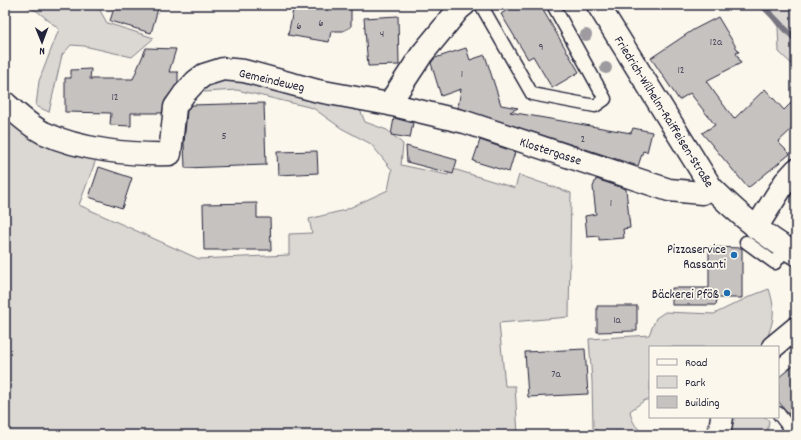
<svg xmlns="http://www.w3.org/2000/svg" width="801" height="440" font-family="Dekko,sans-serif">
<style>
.green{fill:#dbd8d3;stroke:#7e7d87}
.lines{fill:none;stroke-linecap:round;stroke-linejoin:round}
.stream{stroke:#787681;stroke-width:6}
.building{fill:#c6c2c0;stroke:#22223b}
.lane-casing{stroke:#22223b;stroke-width:15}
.street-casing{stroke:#22223b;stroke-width:25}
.secondary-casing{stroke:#22223b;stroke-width:25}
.lane{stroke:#fbf7ec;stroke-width:12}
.street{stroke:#fbf7ec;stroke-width:22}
.secondary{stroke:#fbf7ec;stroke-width:22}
.tree{fill:#9d9ba0}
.poi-dot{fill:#1f6fb2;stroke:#fbf7ec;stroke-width:1.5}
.labels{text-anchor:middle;stroke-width:3.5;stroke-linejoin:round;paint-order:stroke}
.number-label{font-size:11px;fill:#4b4a5c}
.street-label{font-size:13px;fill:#22223b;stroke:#fbf7ec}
.poi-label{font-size:13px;fill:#22223b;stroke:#fbf7ec;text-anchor:end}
</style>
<rect width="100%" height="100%" fill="#fbf7ec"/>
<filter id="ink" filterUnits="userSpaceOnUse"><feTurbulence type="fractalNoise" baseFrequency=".025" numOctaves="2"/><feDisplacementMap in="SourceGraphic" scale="8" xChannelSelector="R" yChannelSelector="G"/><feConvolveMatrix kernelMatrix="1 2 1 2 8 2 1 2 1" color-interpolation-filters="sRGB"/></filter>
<g filter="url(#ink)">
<path class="green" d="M23,5h74l10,18 47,15 -22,19 -48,-11 -13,-1 -9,10 -13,57 -13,-6 3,-25 20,-52 -22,-18z
M762,5h34v63l-17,-16 -1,-25z
M228,78l130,27 7,17 22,8 16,14 -2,21 47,10 2,-7 65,20 4,-13 52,18 -2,124 -70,6 6,63h10l3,49h-513v-327l93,46 -19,51 120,54 90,-4v-21l23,-1 -3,-14 36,-9 43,-20 4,-20 -21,-26 -30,-16 -28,-20 -76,-18 -33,2 -8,-5z
M769,289c8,24 4,36 -6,58h-113v53h-5l-15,11c2,12 7,19 18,24h-27l-4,-4 -12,4 -12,-7 -1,-47 -3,-42 60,-4 7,-17 9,-6 49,2 37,-18z
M730,417h36l3,4 -2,14h-42z"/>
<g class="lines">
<path class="stream" d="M762,5l34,35"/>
</g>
<path class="building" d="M115,5h44l-8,28 -41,-12z
M294,5h57v22l-8,4h-12l-2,11 -41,-7z
M515,5h25l39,67 -27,16 -19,-32 -5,3 -27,-45z
M398,16l1,49 -31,1 -4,-48z
M718,17l21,35 -3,1 5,10 -35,18 28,38 31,-30 19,21 12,-12v27l-18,17 12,12 -42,34 -46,-55 13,-8 -25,-32 -11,7 -28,-42 42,-28z
M146,48l30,1 -7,23h9v11l-13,17 -3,13h-31v13l-21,-1 1,-12 -46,-1v-34h6v-8l20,-1 -1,10h43z
M466,48l4,12 15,-5 16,50 17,3 -8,4 121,21 2,-5 19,4 -5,20 -4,-1 -5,15 -180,-58 3,-19 -20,7 -10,-33 4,-5z
M264,103l2,62 -81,3 -1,-25 3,-32 4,-6z
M394,118l19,5 -3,15 -19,-3z
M480,140l35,12 -6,20 -36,-11z
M406,146l51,14 -4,14 -46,-12z
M317,151l1,22 -40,2 -1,-23z
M99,167l33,11 -10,30 -33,-11z
M596,179l30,10 4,39 -7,1 1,9 -25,2v-4l-12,1 -2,-21 11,-2 -3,-27z
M257,203v15h13l1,32h-67l-1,-46z
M709,247l33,1v50h-25l-1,7h-44v-17h37z
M597,306h40v25l-40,1z
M585,349l3,45 -60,3 -3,-45z
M796,363v59l-18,-21v-23z"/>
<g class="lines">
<g class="lane-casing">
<path id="lane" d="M481,5l51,89 63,12 10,-7 -52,-94
M746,242l29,21 11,-15
M778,413l13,17 2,5"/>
</g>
<g class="street-casing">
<path id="street" d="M5,103c11,10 25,23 39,30 37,17 86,22 126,21l5,-47 9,-13 12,-13 8,-6 19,-6 21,2 74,20 71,13 33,-50 37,-45 5,-4
M389,104l76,18 204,68 33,3 9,-6
M756,228l29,-46 11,-12"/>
</g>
<g class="secondary-casing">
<path id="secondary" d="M598,5l113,182c26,26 53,49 85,67
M773,347l23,-19
M719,435l3,-18"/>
</g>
<use href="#lane" class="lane"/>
<use href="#street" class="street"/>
<use href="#secondary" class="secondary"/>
</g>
<g class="tree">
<circle cx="586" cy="35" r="6"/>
<circle cx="606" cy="68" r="6"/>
</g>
</g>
<g class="poi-dot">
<circle cx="734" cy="255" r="4"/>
<circle cx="727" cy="293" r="4"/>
</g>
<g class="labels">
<g class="number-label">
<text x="321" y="26">6</text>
<text x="299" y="29">6</text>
<text x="382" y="37">4</text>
<text x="716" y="45">12a</text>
<text x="541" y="50">9</text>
<text x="681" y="73">12</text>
<text x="462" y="77">1</text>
<text x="115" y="100">12</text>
<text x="224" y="139">5</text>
<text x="583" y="142">2</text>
<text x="611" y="206">1</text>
<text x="617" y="323">1a</text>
<text x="556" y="377">7a</text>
</g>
<g class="street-label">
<text transform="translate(272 79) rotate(13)" y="5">Gemeindeweg</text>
<text transform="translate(665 111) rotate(58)" y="5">Friedrich-Wilhelm-Raiffeisen-Straße</text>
<text transform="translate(551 150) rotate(18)" y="5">Klostergasse</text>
</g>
<g class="poi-label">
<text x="726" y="253">Pizzaservice<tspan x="726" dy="15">Rassanti</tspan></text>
<text x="719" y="298">Bäckerei Pföß</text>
</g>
</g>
<rect width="801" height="440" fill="none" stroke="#fbf7ec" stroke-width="20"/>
<rect x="10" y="10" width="781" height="420" fill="none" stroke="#22223b" stroke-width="1.5" filter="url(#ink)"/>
<rect x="649" y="346" width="130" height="72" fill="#fbf7ec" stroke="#a4a2a5"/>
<rect x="657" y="359" width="20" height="6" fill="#fbf7ec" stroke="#a4a2a5"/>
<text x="685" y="366" font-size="12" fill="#22223b">Road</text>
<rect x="657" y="376" width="20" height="12" fill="#dbd8d3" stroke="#a4a2a5"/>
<text x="685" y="386" font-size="12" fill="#22223b">Park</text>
<rect x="657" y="396" width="20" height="12" fill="#c6c2c0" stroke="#a4a2a5"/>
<text x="685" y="406" font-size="12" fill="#22223b">Building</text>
<g transform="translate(42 42) rotate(179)" stroke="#fbf7ec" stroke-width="3" paint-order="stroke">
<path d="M0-3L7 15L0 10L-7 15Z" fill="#22223b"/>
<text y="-6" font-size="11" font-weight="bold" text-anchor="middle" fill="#22223b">N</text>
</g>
</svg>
